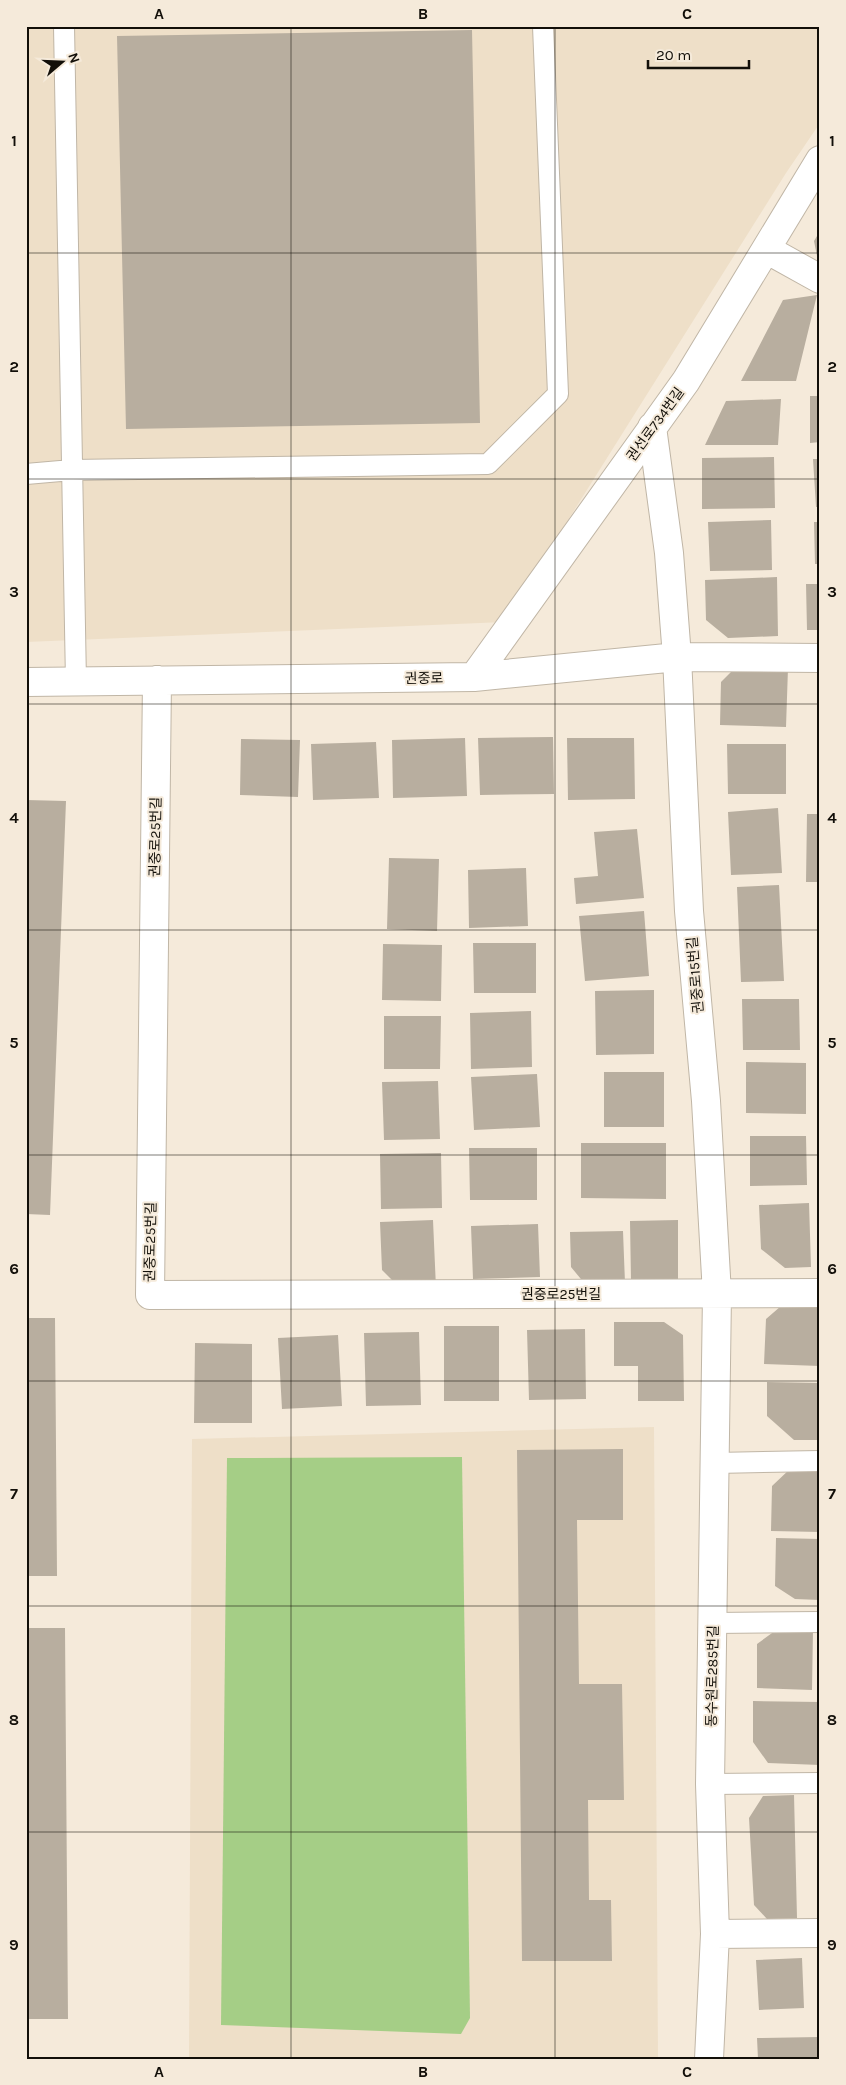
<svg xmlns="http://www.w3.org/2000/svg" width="846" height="2085" font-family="Karla,'Noto Sans KR',sans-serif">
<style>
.built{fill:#eedfc8}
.green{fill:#a5ce86}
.building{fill:#b8ae9f}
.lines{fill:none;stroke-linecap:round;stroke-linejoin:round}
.lane-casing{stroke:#c0b6a6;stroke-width:22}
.street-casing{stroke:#c0b6a6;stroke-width:30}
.lane{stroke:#fff;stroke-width:20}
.street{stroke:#fff;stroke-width:28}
.grid{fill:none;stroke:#120f09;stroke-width:1;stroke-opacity:0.55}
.labels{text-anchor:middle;stroke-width:4;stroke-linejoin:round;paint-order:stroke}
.street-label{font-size:14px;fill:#120f09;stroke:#f5eada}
.neatline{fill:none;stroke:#120f09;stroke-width:2}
.grid-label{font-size:16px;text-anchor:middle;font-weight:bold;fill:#120f09}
</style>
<rect width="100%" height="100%" fill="#f5eada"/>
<path class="built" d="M26,26h794v97l-34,50 -282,449 -478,20z
M654,1427l4,632h-469l3,-620z"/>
<path class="green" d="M462,1457l8,561 -9,16 -240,-9 6,-567z"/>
<path class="building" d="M472,30l8,393 -354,6 -9,-393z
M820,231v35h-1l-5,-25z
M817,295l-21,86h-55l42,-81z
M810,396h10v46l-10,1z
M781,399l-3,46h-73l21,-44z
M774,457l1,51 -73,1v-51z
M813,459h7v48h-4z
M771,520l1,50 -62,1 -2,-49z
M814,522h6v42h-5z
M777,577l1,59 -50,2 -22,-18 -1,-40z
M806,584h14v46h-13z
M737,666l51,2 -2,59 -66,-2 1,-43z
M553,737l1,57 -74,1 -2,-57z
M465,738l2,58 -74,2 -1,-58z
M567,738h67l1,61 -67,1z
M241,739l59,1 -2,57 -58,-2z
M376,742l3,56 -66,2 -2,-56z
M817,742h3v25h-3z
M727,744h59v50h-58z
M26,800l40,1 -16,414 -24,-1z
M778,808l4,65 -51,2 -3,-63z
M807,814h13v68h-14z
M637,829l7,69 -68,6 -2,-26 24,-2 -4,-44z
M389,858l50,1 -2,72 -50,-2z
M526,868l2,58 -59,2 -1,-58z
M779,885l5,96 -43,1 -4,-95z
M644,911l5,65 -64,5 -6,-65z
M473,943h63v50h-62z
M383,944l59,1 -1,56 -59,-1z
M654,990v64l-58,1 -1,-64z
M742,999h57l1,51h-57z
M531,1011l1,56 -61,2 -1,-56z
M384,1016h57l-1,53h-56z
M746,1062l60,1v51l-60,-1z
M604,1072h60v55h-60z
M537,1074l3,53 -66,3 -3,-53z
M438,1081l2,58 -56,1 -2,-58z
M750,1136h56l1,49 -57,1z
M581,1143h85v56l-85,-1z
M469,1148h68v52h-67z
M441,1153l1,55 -61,1 -1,-55z
M809,1203l2,64 -26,1 -24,-19 -2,-44z
M433,1220l3,68 -35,1 -19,-19 -2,-48z
M678,1220v61h-47l-1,-60z
M538,1224l2,53 -67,2 -2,-53z
M623,1231l2,52 -40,1 -14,-17 -1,-35z
M788,1300l32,2v64l-56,-2 2,-45z
M26,1318h29l2,258h-31z
M614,1322h50l19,13 1,66h-46v-35h-24z
M444,1326h55v75h-55z
M585,1329l1,70 -57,1 -2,-70z
M419,1332l2,73 -55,1 -2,-73z
M338,1335l4,71 -60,3 -4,-71z
M195,1343l57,1v79h-58z
M767,1382l53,1v57h-26l-27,-24z
M623,1449v71h-46l2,164h43l2,116h-36l1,100h22l1,61h-90l-5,-511z
M791,1468h29v64l-49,-1 1,-45z
M776,1538l44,1v61l-25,-1 -20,-13z
M26,1628h39l3,391h-42z
M779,1628l34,1 -1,61 -55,-2v-44z
M753,1701l67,1v63l-52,-2 -15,-21z
M794,1795l3,123 -30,1 -13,-14 -5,-87 14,-22z
M802,1958l2,50 -45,2 -3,-50z
M819,2037v22h-61l-1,-21z"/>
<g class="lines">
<g class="lane-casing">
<path id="lane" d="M64,26l12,656
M26,474l46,-4 416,-6 70,-70 -15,-368
M715,1463l105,-2
M713,1623l107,-1
M710,1784l110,-1"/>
</g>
<g class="street-casing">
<path id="street" d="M766,249l54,30
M652,427l17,126 8,104 12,254 17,190 11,193 -7,490 5,150 -6,125
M474,677l212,-296 134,-221
M157,680l-7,615 670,-2
M26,682l448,-5 203,-20 143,1
M715,1934l105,-1"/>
</g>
<use href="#lane" class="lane"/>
<use href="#street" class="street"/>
</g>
<path class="grid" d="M291,26v2033M555,26v2033M26,253h794M26,479h794M26,704h794M26,930h794M26,1155h794M26,1381h794M26,1606h794M26,1832h794"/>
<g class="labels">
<g class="street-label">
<text transform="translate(655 424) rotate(-54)" y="5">권선로734번길</text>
<text transform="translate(424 678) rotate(-1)" y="5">권중로</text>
<text transform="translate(155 837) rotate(-89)" y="5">권중로25번길</text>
<text transform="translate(695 975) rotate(-95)" y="5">권중로15번길</text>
<text transform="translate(150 1242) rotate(-89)" y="5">권중로25번길</text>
<text x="561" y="1299">권중로25번길</text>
<text transform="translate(712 1676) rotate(-89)" y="5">동수원로285번길</text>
</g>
</g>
<rect width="846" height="2085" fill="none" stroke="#f5eada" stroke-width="55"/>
<g transform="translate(62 62) rotate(71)" stroke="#f5eada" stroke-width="4" paint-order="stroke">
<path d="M0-4L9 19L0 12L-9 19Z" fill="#120f09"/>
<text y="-8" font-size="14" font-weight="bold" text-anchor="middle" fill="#120f09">N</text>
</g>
<path d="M648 60v8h101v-8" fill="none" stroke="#120f09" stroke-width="2.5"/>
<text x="656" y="60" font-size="15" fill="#120f09" stroke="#f5eada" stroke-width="4" paint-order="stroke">20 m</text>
<rect x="28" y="28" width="790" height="2030" class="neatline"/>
<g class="grid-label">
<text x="159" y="19">A</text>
<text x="423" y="19">B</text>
<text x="687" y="19">C</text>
<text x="14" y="146">1</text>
<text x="832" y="146">1</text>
<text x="14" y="372">2</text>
<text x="832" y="372">2</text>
<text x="14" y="597">3</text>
<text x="832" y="597">3</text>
<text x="14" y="823">4</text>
<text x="832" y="823">4</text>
<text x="14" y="1048">5</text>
<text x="832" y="1048">5</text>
<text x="14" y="1274">6</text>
<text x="832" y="1274">6</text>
<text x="14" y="1499">7</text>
<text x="832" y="1499">7</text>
<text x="14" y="1725">8</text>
<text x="832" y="1725">8</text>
<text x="14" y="1950">9</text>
<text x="832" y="1950">9</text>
<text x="159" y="2077">A</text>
<text x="423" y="2077">B</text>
<text x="687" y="2077">C</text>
</g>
</svg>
